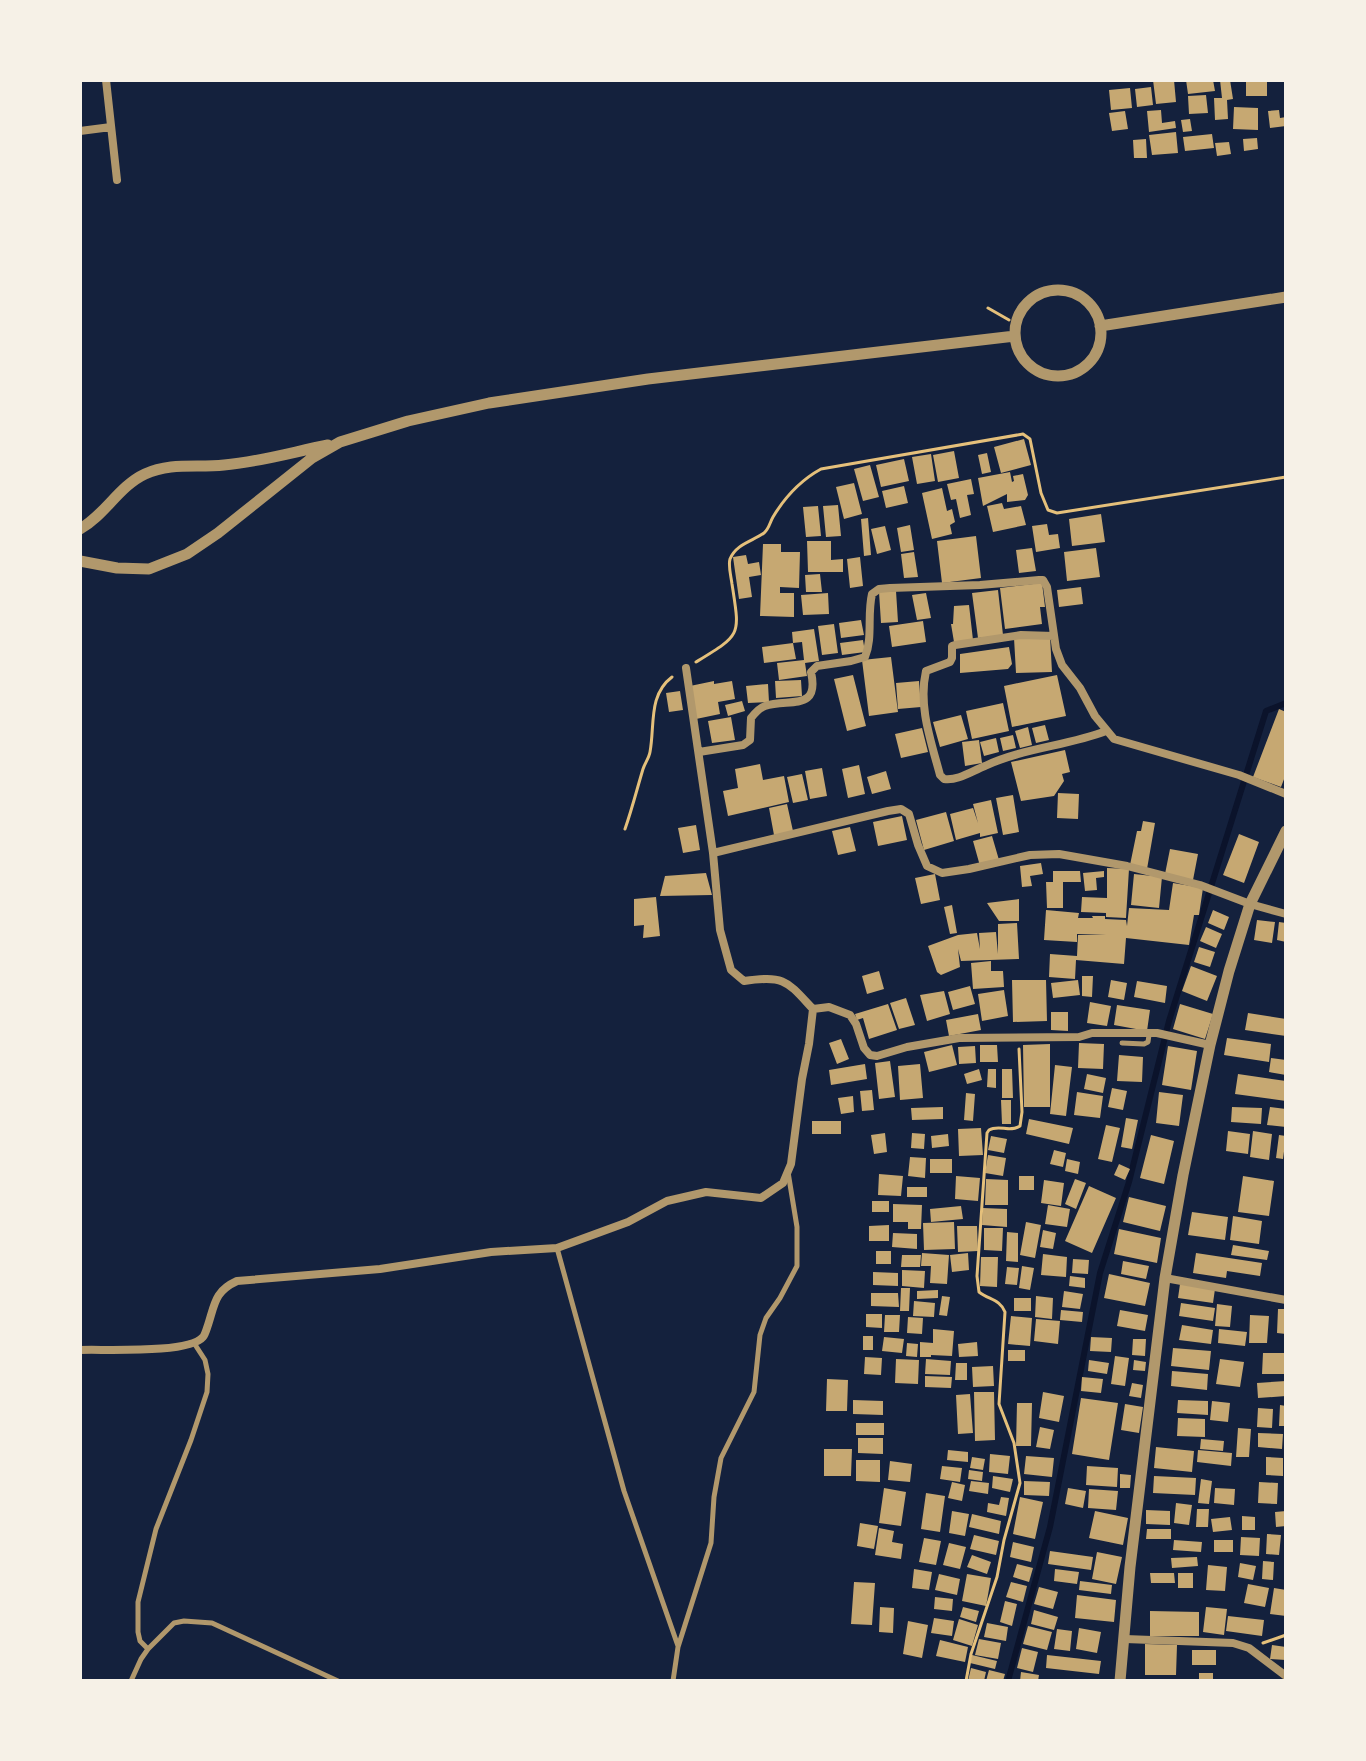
<svg xmlns="http://www.w3.org/2000/svg" width="1366" height="1761" font-family="'Titillium Web',sans-serif">
<style>
.lines{fill:none;stroke-linecap:round;stroke-linejoin:round}
.stream{stroke:#0b132b;stroke-width:6}
.building{fill:#c6a872}
.path{stroke:#e5c07b;stroke-width:3}
.service{stroke:#b1986c;stroke-width:5}
.minor{stroke:#b1986c;stroke-width:8}
.tertiary{stroke:#b1986c;stroke-width:11}
</style>
<rect width="100%" height="100%" fill="#14213d"/>
<g class="lines">
<path class="stream" d="M1008,1681l42,-154 50,-254 29,-91 40,-161 97,-310 20,-8"/>
</g>
<path class="building" d="M1153,80h21l2,22 -20,2z
M1186,80h27l2,11 -27,3z
M1220,80h10l3,19 -6,1 1,19 -13,1 -1,-22h8z
M1246,80h21v16h-21z
M1151,87l2,18 -16,2 -2,-18z
M1130,88l2,20 -21,2 -2,-20z
M1206,95l2,18 -19,1 -1,-18z
M1234,107l24,1v22l-25,-1z
M1161,110l1,13 13,-2 1,7 -27,4 -2,-21z
M1279,110l1,8 6,-1v9l-16,2 -2,-17z
M1125,111l3,18 -16,2 -3,-18z
M1190,119l2,12 -9,1 -2,-12z
M1176,132l2,21 -26,2 -3,-20z
M1212,134l2,14 -29,3 -2,-14z
M1257,138l1,11 -14,2 -1,-12z
M1146,139l1,19h-13l-1,-18z
M1229,142l2,12 -14,2 -2,-13z
M1024,439l7,26 -30,8 -7,-26z
M954,451l5,27 -21,4 -5,-27z
M987,453l4,19 -9,2 -4,-19z
M931,454l4,27 -18,3 -5,-27z
M904,459l5,22 -28,6 -5,-22z
M870,465l9,32 -16,4 -9,-32z
M1010,472l2,10 2,-1 -1,-5 10,-2 5,21 -3,5 -18,2v-8l-24,12 -5,-28z
M971,479l3,15 -7,1 4,20 -11,3 -4,-19 -5,1 -4,-16z
M854,483l8,31 -18,5 -8,-32z
M904,486l4,17 -22,5 -4,-17z
M942,488l5,23 5,-2 3,13 -5,3 2,9 -20,5 -10,-46z
M1002,503l2,6 17,-3 5,19 -33,7 -6,-26z
M838,505l3,31 -15,1 -3,-31z
M818,506l3,30 -15,1 -3,-30z
M1101,514l4,28 -33,4 -3,-27z
M868,518l3,37 -7,1 -3,-37z
M1047,524l2,11 9,-1 2,14 -24,4 -4,-26z
M910,525l4,25 -13,2 -4,-24z
M885,526l6,24 -14,4 -6,-25z
M976,536l5,42 -39,5 -5,-42z
M807,541h24v19l12,-1v13h-35z
M763,544h18v8h19l-1,36 -19,-1v6h14v24l-34,-1z
M1032,548l4,23 -17,2 -3,-23z
M1096,548l4,29 -33,4 -3,-29z
M914,552l4,25 -14,1 -3,-24z
M746,555l2,9 11,-2 2,13 -12,2 3,20 -13,2 -6,-42z
M860,557l3,29 -13,2 -3,-29z
M820,574l2,18h-16l-1,-17z
M1042,583l3,24h-5l2,17 -37,5 -5,-41z
M1081,587l2,17 -24,3 -2,-17z
M998,590l5,45 -25,3 -6,-45z
M896,591l2,31 -17,1 -2,-31z
M828,593l1,21 -26,1 -2,-20z
M926,593l5,25 -14,2 -5,-25z
M969,605l4,35 -19,2 -3,-18h2l1,-18z
M861,620l3,15 -23,3 -2,-15z
M923,621l3,21 -34,5 -3,-21z
M834,624l4,29 -16,2 -4,-29z
M814,629l5,32 -14,2 2,13 -28,4 -2,-17 27,-3 -2,-18 -9,1 -1,-11z
M1050,636l2,36 -36,1 -2,-35z
M863,640l2,12 -23,3 -2,-12z
M793,643l3,16 -32,4 -2,-16z
M1009,647l3,17 -4,5 -48,4v-19z
M891,657l7,55 -29,4 -7,-56z
M853,675l13,51 -19,5 -13,-52z
M1057,675l9,41 -54,11 -8,-41z
M801,680l1,16 -26,2 -1,-17z
M714,681v3l18,-3 3,18 -17,3 2,12 -24,5 -6,-33z
M919,681l2,26 -23,2 -2,-26z
M768,684l1,18 -21,1 -2,-17z
M680,691l3,19 -14,2 -3,-19z
M742,701l3,10 -17,5 -3,-11z
M1003,703l6,28 -37,8 -6,-28z
M1279,709l7,3v62l-5,13 -28,-10z
M961,715l7,24 -28,8 -7,-25z
M731,717l4,23 -23,3 -4,-22z
M1045,725l4,15 -13,3 -4,-15z
M1028,727l4,18 -12,3 -5,-17z
M922,728l6,24 -27,6 -6,-24z
M1013,735l3,13 -13,3 -3,-13z
M996,738l3,14 -15,4 -4,-14z
M979,740l3,23 -17,3 -3,-24z
M1065,750l5,22 -8,2 2,7 -10,15 -33,5 -10,-39z
M760,764l3,16 21,-4 5,26 -61,14 -5,-25 15,-3 -3,-19z
M859,765l6,29 -17,4 -6,-29z
M822,768l5,28 -17,3 -5,-28z
M886,771l5,18 -19,5 -5,-17z
M802,774l6,26 -15,3 -6,-26z
M1058,793l21,1 -1,25 -21,-1z
M1013,795l6,37 -16,3 -7,-37z
M991,800l7,33 -18,4v-4l-24,7 -6,-26 23,-6 5,15 -5,-19z
M787,804l6,27 -19,4 -5,-27z
M946,812l8,29 -30,9 -8,-30z
M902,816l5,24 -29,6 -5,-24z
M1143,821l12,2 -8,46 -17,-4 7,-34h4z
M696,825l4,25 -17,3 -5,-25z
M850,827l6,24 -18,4 -6,-24z
M1239,834l20,8 -15,41 -21,-8z
M992,836l7,24 -19,6 -7,-25z
M1170,849l28,5 -5,26 -28,-6z
M1041,863l2,11 -13,2 2,10 -10,1 -2,-21z
M1107,868l22,1 -3,49 -20,-1v-4l-25,-1 1,-15 25,1z
M1053,871h27l1,11h-18v26h-16l-1,-26h7z
M1104,871v6l-8,1 1,12 -12,1 -2,-18z
M706,873l6,22 -52,1 5,-20z
M935,874l5,26 -19,4 -6,-26z
M1134,874l28,3 -3,31 -28,-3z
M1173,883l30,5 -4,27h-5l-5,30 -63,-7 -2,26 -48,-4 -1,19 -26,-2 1,-23 27,2 1,-21h28l-29,-1v8l-33,-2 2,-30 33,3 -1,5h15l-1,-2h13v3l21,1 1,6 2,-18 40,2z
M656,897l4,39 -17,2 1,-13 -10,1v-27z
M1019,899v22h-20l-12,-18z
M952,905l5,28 -7,1 -6,-27z
M1213,910l16,7 -5,13 -16,-7z
M1257,920l18,2 -3,21 -18,-3z
M1279,922l7,1v19l-9,-2z
M1017,923l2,36 -58,2 -3,-12 2,18 -19,8 -4,-3 -9,-26 30,-11 19,-2 3,16 -1,-16 17,-1 2,22v-30z
M1206,927l16,7 -6,14 -16,-7z
M1199,947l16,5 -5,15 -16,-5z
M991,961v10h12l1,16 -31,2 -2,-26z
M1191,966l26,10 -10,25 -25,-10z
M879,971l5,18 -17,5 -5,-18z
M1082,976h11l-1,21 -10,-1z
M1012,980h34l1,41 -34,1z
M1078,980l2,15 -27,3 -2,-15z
M1111,980l16,3 -3,17 -16,-3z
M1137,981l30,5 -2,17 -31,-6z
M970,986l5,18 -22,6 -5,-18z
M1004,990l4,26 -26,5 -4,-27z
M944,991l6,23 -23,7 -7,-26z
M906,998l9,27 -16,4 -9,-26z
M1090,1002l21,4 -4,20 -20,-3z
M888,1004l9,26 -28,9 -6,-21 -6,2 -2,-6z
M1180,1004l33,10 -8,25 -32,-10z
M1117,1005l33,5 -3,21 -33,-6z
M1051,1012h17v19l-17,-1z
M1248,1013l38,6v17l-41,-6z
M978,1014l3,16 -32,6 -3,-16z
M1227,1038l44,6 -2,18 -45,-7z
M841,1039l8,20 -12,5 -8,-21z
M1079,1043l25,1 -1,25 -25,-1z
M1050,1044v63h-26l-1,-62z
M952,1045l5,20 -28,7 -5,-20z
M980,1045h17l1,17h-18z
M975,1046l1,17 -17,1 -1,-17z
M1168,1046l29,5 -6,39 -29,-5z
M1119,1055l24,2 -1,25 -25,-1z
M1271,1058l15,2v15l-17,-3z
M890,1061l5,36 -16,2 -4,-36z
M865,1064l2,15 -36,6 -2,-15z
M920,1064l3,34 -23,2 -2,-34z
M1055,1065l17,2 -6,49 -16,-2z
M979,1069l3,11 -15,4 -3,-10z
M988,1069h8v19l-9,-1z
M1002,1069h10l1,29h-11z
M1087,1074l19,4 -3,15 -19,-4z
M1238,1074l48,7v20l-51,-7z
M1112,1088l15,3 -4,19 -15,-3z
M872,1090l2,20 -12,1 -2,-20z
M1077,1092l26,4 -3,22 -26,-3z
M1159,1092l24,3 -4,31 -23,-3z
M966,1093l9,1 -2,27 -9,-1z
M853,1096l1,16 -13,2 -3,-16z
M1001,1100h10v24h-9z
M943,1107v12l-31,1 -1,-12z
M1232,1107l30,1 -1,16 -30,-2z
M1270,1107l16,2v18l-19,-2z
M1126,1118l12,2 -6,29 -11,-2z
M1029,1119l44,9 -4,16 -43,-10z
M812,1121h29v13h-29z
M1106,1125l14,3 -8,34 -14,-3z
M981,1128l2,27 -24,1 -1,-27z
M1228,1131l22,3 -2,20 -22,-3z
M1253,1131l19,3 -3,26 -19,-3z
M885,1133l2,19 -13,2 -3,-19z
M912,1133l13,1 -1,15 -13,-1z
M948,1134l1,12 -17,2 -1,-12z
M1151,1135l23,6 -10,43 -24,-6z
M1279,1135l7,1 -3,23 -7,-1z
M991,1136l16,3 -3,14 -16,-3z
M1054,1150l12,3 -3,14 -13,-3z
M988,1155l18,3 -3,18 -18,-3z
M910,1157l16,1 -1,20 -17,-2z
M930,1159h22v14h-22z
M1067,1159l13,3 -2,12 -13,-3z
M1119,1164l11,5 -5,11 -11,-5z
M879,1174l24,2 -2,20 -23,-1z
M956,1176l24,2 -2,23 -23,-2z
M1019,1176h15v14h-15z
M1243,1176l31,5 -5,35 -31,-4z
M986,1179l22,1v25h-23z
M1075,1179l11,4 -10,26 -11,-5z
M1044,1180l20,3 -3,23 -20,-3z
M1089,1186l27,12 -24,55 -27,-12z
M907,1187h20v10h-20z
M1129,1197l37,9 -6,25 -37,-9z
M872,1201h17v11h-17z
M893,1204l29,1 -1,24h-13v-7h-15z
M1048,1205l22,4 -3,18 -22,-3z
M961,1206l2,13 -32,3 -1,-13z
M983,1208l24,1v18l-25,-2z
M1192,1212l36,5 -3,23 -37,-5z
M1233,1216l29,5 -3,23 -29,-4z
M954,1222l1,27 -31,1 -1,-27z
M1026,1222l15,3 -6,33 -15,-3z
M889,1225v16h-20v-15z
M957,1226h20l1,25 -20,1z
M984,1228h19l-1,23 -18,-1z
M1119,1229l42,9 -4,25 -43,-9z
M1043,1230l13,3 -3,16 -13,-2z
M1007,1232l11,1v29l-12,-1z
M893,1233l24,1v15l-25,-2z
M1233,1245l36,6 -2,9 -36,-5z
M876,1251h15v13h-15z
M922,1253l27,2 -2,29 -17,-1 1,-17h-10z
M968,1253l1,17 -17,2 -2,-17z
M1196,1253l66,10 -2,13 -33,-5 -1,7 -33,-5z
M1043,1254l24,3 -1,20 -25,-2z
M902,1255h19l-1,12h-19z
M981,1257h17l-1,30 -17,-1z
M1073,1259l16,1 -1,14 -16,-1z
M1123,1261l26,5 -3,13 -25,-5z
M1022,1266l12,2 -4,22 -11,-2z
M1007,1267l12,1 -2,17 -12,-1z
M902,1270l23,1 -1,17 -22,-2z
M873,1272l25,1v13l-25,-1z
M1109,1274l41,9 -5,23 -41,-8z
M1070,1276l15,2v10l-16,-2z
M1180,1284l35,5 -2,14 -35,-5z
M901,1288h9l-1,23h-9z
M938,1290v8l-21,1v-8z
M1064,1291l19,3 -3,15 -18,-2z
M871,1293h27l1,14 -28,-1z
M942,1296l8,1 -3,19 -8,-1z
M1036,1296l17,2 -1,21 -17,-2z
M1014,1298h17v13h-17z
M914,1301l21,2 -1,14 -21,-1z
M1181,1303l34,5 -2,13 -34,-5z
M1217,1304l15,2 -2,21 -15,-1z
M1278,1309h8v25l-9,-1z
M1061,1310l22,2 -1,10 -22,-2z
M1120,1310l28,5 -3,16 -28,-5z
M866,1314h16v14l-16,-1z
M885,1315h15l-1,17h-15z
M1250,1315l19,1 -2,27h-18z
M1011,1316l21,2 -2,28 -22,-2z
M908,1317l15,1 -1,16 -15,-1z
M1036,1319l24,2 -2,23 -24,-3z
M1182,1325l31,5 -2,14 -32,-4z
M933,1329l21,2 -2,25 -21,-1v2h-11v-15l13,1z
M1219,1329l28,3 -2,14 -27,-3z
M863,1336h10v14h-10z
M884,1337l20,2 -2,14 -20,-2z
M1091,1337l21,1 -1,14 -21,-1z
M1133,1339h13l-1,17 -13,-1z
M977,1342l1,14 -19,1 -1,-13z
M907,1343l11,1 -1,13 -11,-1z
M1173,1348l38,3 -2,19 -38,-4z
M1008,1350h17v11h-17z
M1263,1353h22l-1,21h-22z
M1115,1356l14,2 -4,28 -14,-2z
M865,1357l17,1 -1,17 -17,-1z
M896,1359l23,1 -1,24 -23,-1z
M926,1359l25,2 -1,14 -25,-1z
M1220,1359l24,3 -4,25 -24,-3z
M1089,1360l20,3 -2,11 -19,-3z
M1134,1360l12,2 -1,9 -12,-1z
M956,1363h11v17h-12z
M993,1366l1,20 -21,1 -1,-20z
M1172,1371l36,3 -1,16 -36,-4z
M925,1376l27,1 -1,11 -26,-1z
M1082,1377l21,2 -2,14 -20,-2z
M827,1379l21,1 -1,31h-21z
M1286,1381v15l-28,2 -1,-15z
M1132,1383l11,2 -2,13 -12,-2z
M974,1392h20l1,48 -20,1z
M1043,1392l21,4 -5,26 -20,-4z
M970,1394l3,39 -15,1 -2,-39z
M1081,1398l37,5 -9,57 -37,-6z
M853,1400l30,1v14l-30,-1z
M1178,1400l30,1v14l-31,-2z
M1212,1401l18,2 -2,19 -18,-2z
M1017,1403h15l-1,43h-15z
M1125,1404l18,3 -4,26 -18,-3z
M1280,1405l6,1v20h-7z
M1258,1408l15,1 -1,19 -15,-1z
M1178,1418l27,1v18l-28,-1z
M856,1423h28v12h-28z
M1040,1427l14,3 -4,19 -14,-2z
M1238,1428l13,1 -2,28h-13z
M1258,1433l25,1 -1,15 -24,-2z
M858,1438h25v16l-25,-1z
M1201,1439l23,2 -1,10 -23,-2z
M1156,1447l38,4 -2,21 -38,-4z
M824,1449h28l-1,27h-27z
M948,1450l20,2v10l-21,-2z
M1198,1450l34,3 -1,13 -34,-4z
M990,1454l20,2 -2,18 -19,-2z
M1026,1456l28,2 -2,19 -28,-3z
M972,1457l13,2 -2,11 -13,-2z
M1266,1457l17,1v18l-17,-1z
M856,1460h24v22l-24,-1z
M890,1461l22,3 -2,18 -22,-2z
M942,1466l20,2 -2,14 -20,-3z
M1087,1466l31,2 -1,19 -31,-2z
M969,1470l14,2 -1,9 -14,-2z
M1120,1474l11,1 -1,13h-10z
M993,1476l20,3 -3,13 -18,-4z
M1154,1476l42,2 -1,17 -42,-2z
M1201,1479l11,2 -3,23 -11,-1z
M971,1481l18,2 -1,11 -19,-3z
M1024,1481l26,1 -1,14 -25,-1z
M952,1482l13,3 -3,16 -14,-3z
M1259,1482l19,1 -1,21 -19,-1z
M884,1488l22,4 -5,34 -22,-3z
M1068,1488l18,3 -3,17 -18,-4z
M1215,1488l20,1 -1,16 -20,-2z
M1089,1489l29,2 -2,19 -28,-2z
M926,1493l19,3 -5,36 -19,-3z
M1001,1497l8,1 -3,18 -19,-4 1,-9 11,2z
M1020,1497l23,5 -8,37 -22,-5z
M1176,1503l16,2 -3,20 -15,-2z
M1197,1509h12l-1,18h-12z
M1146,1510l24,1v14l-24,-1z
M952,1511l17,3 -4,22 -16,-3z
M1095,1511l33,7 -5,27 -34,-7z
M1286,1511v15l-10,1 -1,-15z
M972,1514l29,7 -2,13 -30,-7z
M1242,1516l13,1v13h-13z
M1230,1517l2,13 -19,2 -2,-13z
M860,1523l18,3 -4,23 -17,-3z
M879,1528l15,3 -2,11 11,2 -2,15 -26,-4z
M1147,1529h24v10h-25z
M1267,1534l14,1 -2,20 -13,-1z
M974,1535l25,6 -3,14 -26,-6z
M1241,1537l19,1 -1,18 -19,-1z
M924,1538l17,3 -5,24 -17,-3z
M1174,1540l28,2 -1,10 -28,-2z
M1214,1540h19v12h-19z
M1013,1542l21,5 -3,15 -21,-5z
M949,1543l17,4 -6,22 -17,-4z
M1050,1551l43,6 -2,13 -43,-6z
M1097,1552l25,5 -6,27 -24,-5z
M972,1555l19,7 -4,12 -20,-7z
M1197,1557l1,9 -26,2 -1,-10z
M1263,1561l11,1 -1,18 -11,-1z
M1240,1563l16,3 -3,14 -15,-3z
M1017,1564l16,4 -4,14 -16,-5z
M1208,1565l19,2 -2,24 -19,-1z
M914,1569l18,3 -3,18 -17,-2z
M1055,1569l24,3 -2,12 -23,-3z
M1150,1573h24l1,10h-24z
M1178,1573h15v15h-15z
M939,1574l21,5 -3,16 -22,-5z
M967,1574l24,4 -5,28 -24,-5z
M1080,1581l32,4 -1,9 -32,-4z
M854,1582l21,1 -3,42 -21,-1z
M1011,1582l16,4 -4,16 -17,-5z
M1248,1584l21,4 -4,19 -21,-4z
M1039,1587l19,5 -5,17 -19,-5z
M1274,1588l12,2v26l-16,-2z
M1077,1595l39,5 -2,22 -39,-4z
M935,1597l18,2 -1,12 -18,-2z
M1005,1601l12,3 -5,22 -12,-4z
M880,1607l14,1 -1,25 -14,-1z
M963,1607l16,4 -3,11 -16,-5z
M1206,1607l21,2 -3,26 -21,-3z
M1034,1610l24,7 -4,13 -23,-6z
M1150,1611l49,1v24h-49z
M1228,1616l36,4 -2,16 -36,-5z
M934,1618l20,3 -2,15 -21,-3z
M959,1619l19,6 -6,21 -19,-6z
M908,1621l20,4 -6,33 -19,-4z
M987,1623l21,4 -2,14 -22,-4z
M1028,1626l24,6 -5,18 -24,-6z
M1079,1628l22,4 -4,21 -21,-4z
M1057,1629l15,2 -2,20 -16,-2z
M979,1639l22,4 -3,16 -23,-4z
M940,1640l28,7 -3,15 -29,-6z
M1145,1644l32,1 -1,30h-31z
M1272,1645l14,2v13l-16,-1z
M1022,1648l16,4 -5,20 -16,-4z
M1192,1650h24v15h-24z
M972,1655l25,6 -2,8 -25,-6z
M1047,1655l54,6 -2,13 -53,-6z
M971,1668l15,4 -2,9h-16z
M989,1670l16,4 -2,7h-17z
M1021,1672l18,3 -1,6h-18z
M1199,1673h14v8h-14z"/>
<g class="lines">
<path class="path" d="M988,308l21,12
M696,662c46,-28 44,-26 36,-78 -1,-8 -4,-18 -2,-25 6,-15 23,-18 34,-26 5,-4 6,-11 9,-16 12,-20 28,-37 48,-48l202,-35 7,5 11,54 7,17 9,3 229,-36
M625,829c7,-20 12,-40 18,-60 2,-6 6,-11 7,-17 5,-26 -2,-57 22,-75
M1263,1643l23,-8
M966,1681l5,-27 26,-77 7,-37 16,-57 -6,-40 -15,-39 6,-92c-5,-13 -16,-12 -26,-20l-2,-16 10,-143 2,-3c10,-6 21,3 31,-4l2,-14 -3,-63"/>
<path class="service" d="M1122,1043l22,1 4,-2 1,-7
M557,1248l67,243 54,155
M148,1649l-8,-8 -2,-9v-30l18,-73 35,-89 16,-48 1,-18 -3,-14 -11,-17
M131,1681l10,-22 7,-10 26,-26 10,-2 28,2 126,58
M673,1681l5,-34 33,-104 3,-46 7,-39 33,-66 6,-57 6,-17 14,-20 17,-32v-39l-9,-55"/>
<path class="minor" d="M106,80l11,100
M80,131l31,-4
M1054,636l-33,-1 -66,10 -3,1v12l-2,4 -24,9c-8,35 5,70 14,104l4,4c14,2 28,-8 41,-13 38,-18 82,-20 121,-35
M699,752l44,-7 7,-5 1,-22c4,-5 8,-10 14,-12 24,-8 55,6 46,-34l6,-6 34,-5 14,-4c8,-19 2,-42 7,-63l7,-5 11,-1 90,-3 59,-5h4l4,7 9,62 6,16 18,23 15,28 19,23 125,36 47,19
M713,853l175,-42 13,-2 8,5 9,31 9,21 15,7 27,-4 61,-14 29,-1 68,12 73,19 50,19 36,10
M813,1009l16,-2 21,8 6,9 8,24 6,7 7,1 30,-9 52,-9 120,-1 13,-4h65l53,12
M1165,1278l121,22
M80,1350c24,-1 109,4 123,-13 2,-2 4,-9 5,-12 7,-22 7,-34 29,-44l143,-12 111,-17 66,-4 71,-26 39,-21 39,-9 55,6 22,-15 8,-19 11,-85 7,-35 4,-35c-26,-28 -28,-34 -69,-28l-13,-11 -11,-40 -7,-77 -27,-185
M1125,1639l108,4 16,5 37,28"/>
<path class="tertiary" d="M1015 333a43 43 0 1 1 86 0a43 43 0 1 1-86 0Z
M1100,326l186,-29
M80,529c25,-14 39,-43 65,-55 26,-12 52,-6 79,-9 35,-3 69,-13 104,-20
M80,561l37,7 32,1 38,-15 31,-21 94,-75 28,-16 68,-21 81,-18 159,-24 367,-43
M1120,1681l10,-114 35,-289 18,-103 27,-130 19,-74 21,-67 36,-73"/>
</g>
<rect width="1366" height="1761" fill="none" stroke="#f6f1e7" stroke-width="164"/>
</svg>
